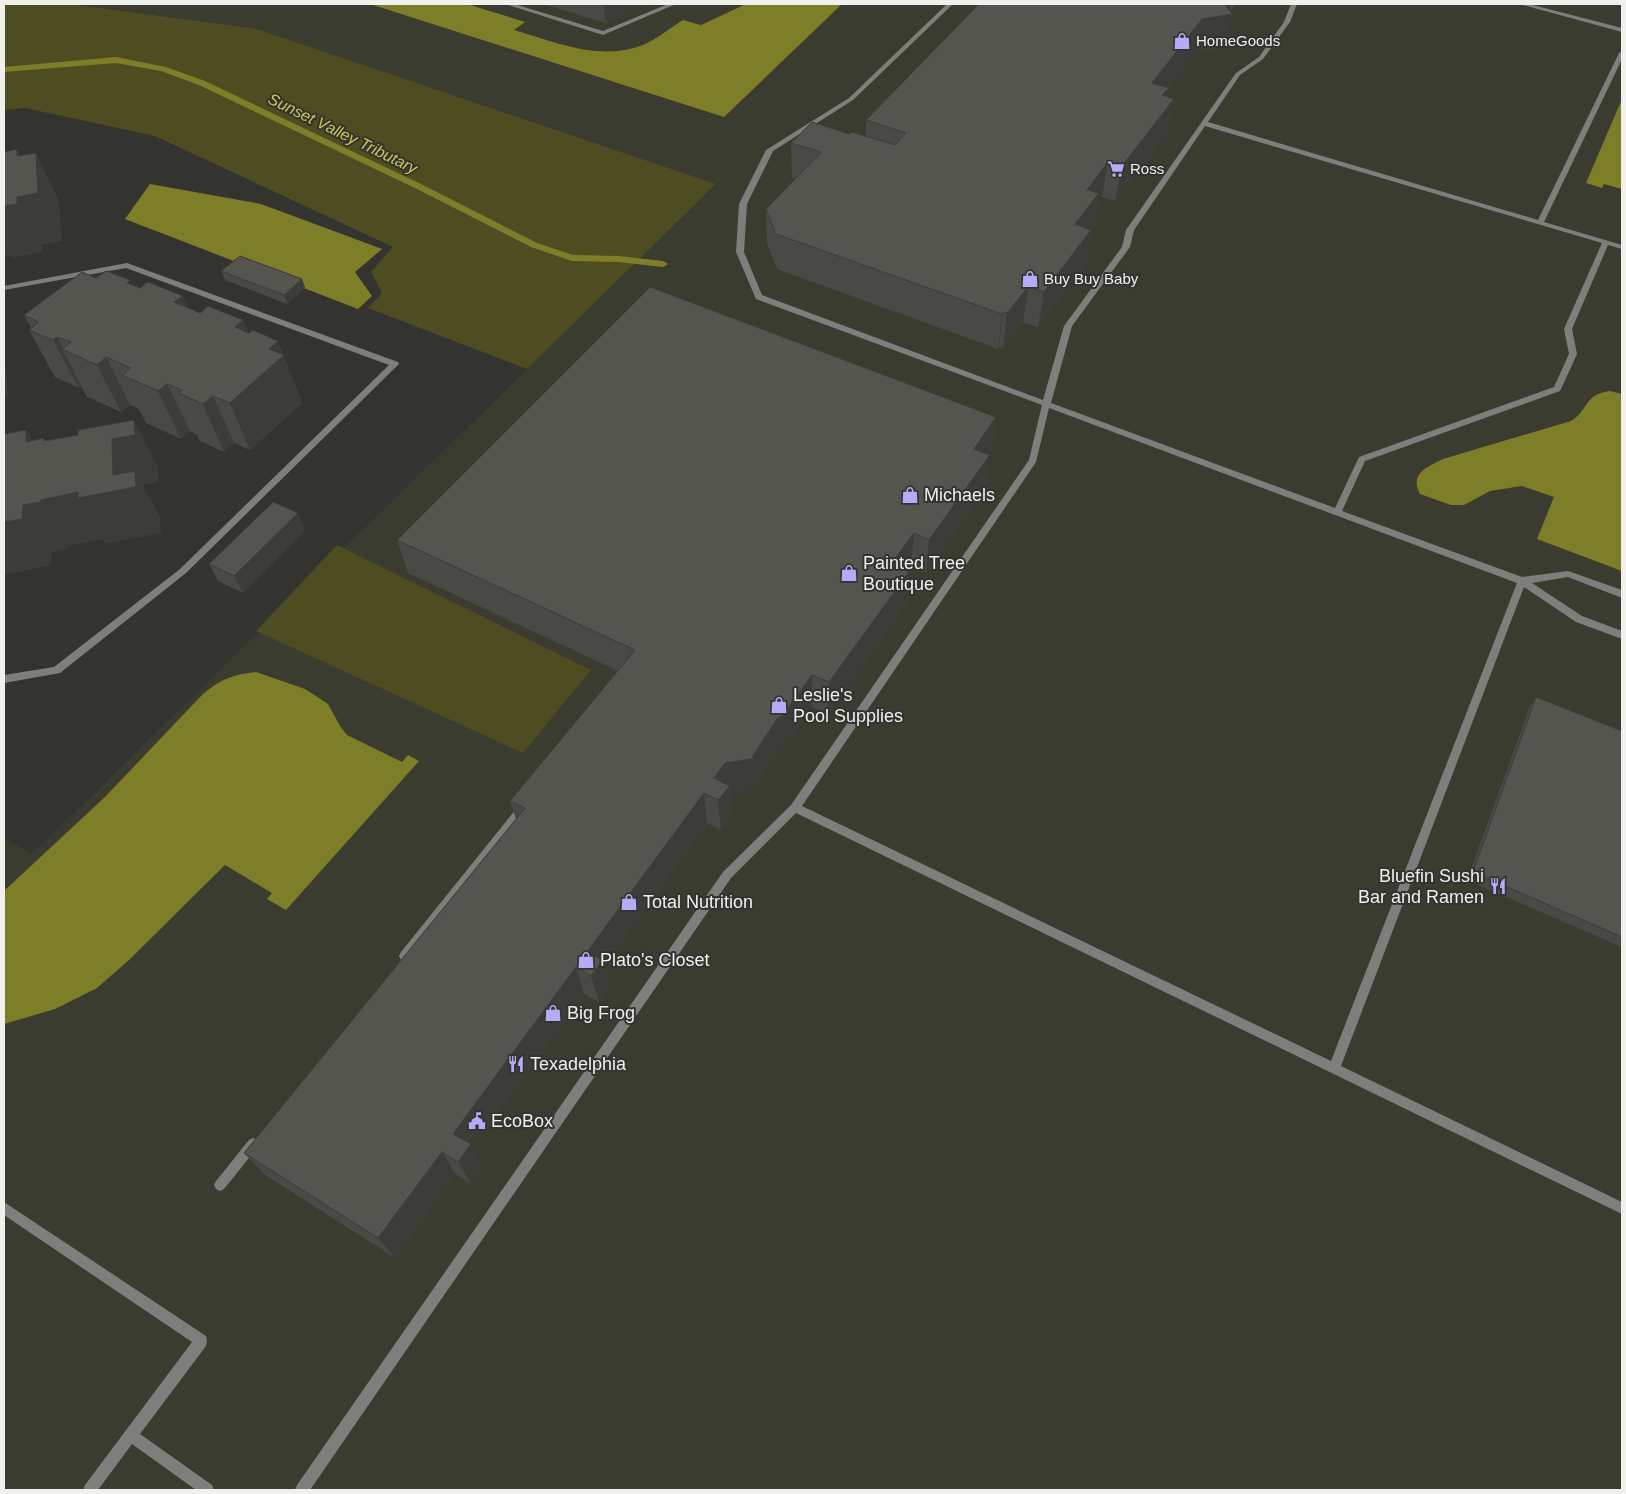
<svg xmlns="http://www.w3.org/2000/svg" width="1626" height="1494" font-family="Helvetica,sans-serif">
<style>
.built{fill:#3b3c30}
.green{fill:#4d4d21}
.water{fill:#7f7e28}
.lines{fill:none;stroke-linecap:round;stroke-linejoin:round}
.stream{fill:#7f7e28;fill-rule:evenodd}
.lane{fill:#7e7f7c;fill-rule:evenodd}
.wall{fill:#494945}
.shaded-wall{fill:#3c3c38}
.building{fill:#555550;stroke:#3c3c38}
.labels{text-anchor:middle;stroke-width:4;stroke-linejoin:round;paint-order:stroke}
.far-poi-label{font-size:15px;fill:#f0f0ed;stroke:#33342f;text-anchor:start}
.far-water-label{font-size:16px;font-style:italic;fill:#cac856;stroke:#33342f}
.poi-label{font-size:18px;fill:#f0f0ed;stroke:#33342f;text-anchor:start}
</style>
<rect width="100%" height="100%" fill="#33342f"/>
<path class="built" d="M70,4h1552v1486h-1618v-652l28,16 684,-670 -459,-155z"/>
<path class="green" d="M4,4h66l187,25 459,155 -189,185 -159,-61 14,-15 -11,-21 22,-25 -238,-111 -130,-28 -21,2z
M337,545l254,125 -68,83 -267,-122z"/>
<path class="water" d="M370,4h97l58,18 -11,8c42,12 85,32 129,15 14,-6 27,-17 40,-25l18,5 45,-21h96l-118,113z
M1622,99v90l-18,-5 -2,4 -16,-5z
M150,184l111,20 121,45 -27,23 17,24 -14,13 -233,-90z
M1610,391l12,3v177l-85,-32 17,-42 -32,-11 -32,5 -26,14h-13l-31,-11c-11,-20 7,-27 23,-35l128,-38c18,-11 13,-27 39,-30z
M256,672l49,17 23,15 12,22 7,9 55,27 6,-7 11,6 -133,149 -19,-11 5,-6 -47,-28 -96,95 -32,28 -42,21 -51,15v-133l101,-94 97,-102c19,-16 29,-20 54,-23z"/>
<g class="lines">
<path class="stream" d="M116,57l50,10 39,14 218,104 114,58 36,12 45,1 45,5 5,3 -5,3 -45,-5 -46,-1 -41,-14 -114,-58 -218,-104 -38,-14 -45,-8 -112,9v-5z"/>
<path class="lane" d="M505,4h9l89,27 65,-27h8l-73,31z
M947,4h6l-100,96 -80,51 -26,53 -3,48 18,43 281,105 21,-74 58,-79 4,-17 110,-157 23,-16 25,-35 7,-18h6l-7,18 -27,37 -23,16 -32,47 330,98 81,-167 3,-2v8l-78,163 78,23v4l-14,-4 -36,84 5,25 -16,35 -1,2 -195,70 -23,50 180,66 46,-6 54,19v8l-54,-21 -36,6 50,33 40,15v8l-46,-17 -52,-35 -183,479 281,136v12l-826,-401 -65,65 -421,612h-15l2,-5 426,-613 68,-67 238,-345 13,-55 -286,-106 -20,-47 3,-48 27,-54 83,-52zM1205,126l397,117 -38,86 5,25 -15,33 -195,70 -24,51 -284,-105 21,-77 58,-79 4,-17zM1049,408l468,175 -186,478 -529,-255 234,-344z
M1519,4h10l93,24v4z
M127,263l271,99 1,2 -213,209 -126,100 -56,10v-8l50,-8 126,-98 209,-204 -263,-97 -122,22v-4z
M524,803l4,1 1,3 -1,3 -119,150 -4,1 -4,-1 -2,-4 2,-4 119,-148z
M253,1138l4,2 2,4 -2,4 -33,41 -4,2 -4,-2 -2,-4 2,-4 33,-41z
M4,1202l202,134 1,5 -1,5 -66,88 72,51 2,5h-18l-64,-46 -34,46h-15l2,-5 107,-143 -188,-127z"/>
</g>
<path class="wall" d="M543,4h105l-42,19z
M979,4h258l-4,5 -4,1 -5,38 -29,5 -27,35 -1,9v37l-52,67 -13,-4 -5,7 -12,61 -47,62 -15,-5 -20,26 -4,-1 -1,2 -221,-80 -10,-25 -1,-35 29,-30 -3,-1 -1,-35 58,-9 17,2v-16z
M221,271l81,8 3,9 -18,16 -62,-24z
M96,278l36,7 68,28 43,7 5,12 30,9 24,62 -52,47 -16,-7 -10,9 -24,-11 -3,-6 -7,-4 -9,8 -35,-16 -7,-14 -9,-4 -9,7 -34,-15 -6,-11 -2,2 -24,-11 -26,-47 2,-2 -7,-13z
M996,417l-4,35 -3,3 -4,34 -59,84 -15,-6 -3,4 1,1 -3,33 -78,109 -16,-7 -28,40 -6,3 -26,39 -22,4 2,23 -11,14 -14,-7 -103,142 6,22 -11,15 -15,-8 -112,153 11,20 -12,17 -16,-10 -60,84 -130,-83 -21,-22 272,-334 -6,-18 108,-130 -210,-98 -11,-33z
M298,513l7,18 -62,62 -25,-12 -9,-17z
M1536,697l86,34v216l-155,-67 63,-174z"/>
<path class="shaded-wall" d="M604,4h44l-42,19z
M1218,4h13l-1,5 2,5 -8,34 -29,5 -50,65 7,-35 50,-64z
M1234,4h3l-4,5z
M1169,88l-6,25 11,-14 -7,35 -52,67 7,-35 40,-71z
M17,149l21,42 -2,-38 23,48 3,40 -20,4v7l-30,6 -2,-3 -6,1v-50l13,-9z
M1108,162l-6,35 -5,7 -12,61 -47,62 6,-35 31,-68 12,-34z
M302,279l3,9 -18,16 -3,-9z
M1028,287l-5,35 -20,26 4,-35z
M183,296l21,48 -30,-42z
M1003,312l-4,35 -1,2 4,-35z
M243,320l19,48 -27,-41z
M57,337l7,13 -2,-1 19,37 -2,2 -26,-48z
M278,341l24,62 -52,47 -20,-47 39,-54z
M4,345l4,50 -4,1z
M106,357l24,48 -9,7 -24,-47z
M167,384l23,47 -9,8 -23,-48z
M213,396l21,47 -10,9 -21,-48z
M996,417l-4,35 -22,31 4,-34z
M134,420l24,47 1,15 -16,3 17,32 1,16 -56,11 -3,-5 -33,7v2l-17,4 -1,13 -47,10v-53l19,-17 90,-30 -1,-36z
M26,430l28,47 -28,-35z
M990,455l-5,34 -59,84 3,-33z
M298,513l7,18 -62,62 -9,-17z
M914,533l-3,34 -22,31 2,-34z
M909,572l-3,33 -78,109 1,-32z
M812,675v32l-28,40 -6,3 -26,39 -22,4 2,23 -11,14 -3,-30 -4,-22 11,-15 52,-44z
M704,793l3,30 -103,142 6,22 -11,15 -8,-26 -4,-24z
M576,967l8,27 -112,153 11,20 -12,17 -13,-22 -5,-28z
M442,1152l13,22 -60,84 -17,-20z"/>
<path class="building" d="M979,4h246l7,10 -30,5 -50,64 17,5 -7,7 12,4 -52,67 -14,-4 -21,28 12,3 -24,31 16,6 -47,62 -16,-5 -21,26 -4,-1 -1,2 -226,-80 -10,-25 55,-57 -30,-9 21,-21 37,12 3,-2 43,13 11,-12 -40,-13z
M17,149v7l19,-3 2,40 -21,4v7l-13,2v-54z
M240,256l62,23 -18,16 -63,-24z
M106,271l24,9 -3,3 13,5 8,-6 35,14 -9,6 26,11 8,-7 35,14 -8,7 14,6 4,-3 25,11 -9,8 15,6 -54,48 -17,-7 -10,8 -25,-11 4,-3 -15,-6 -9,7 -36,-16 9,-7 -25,-11 -9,8 -35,-16 9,-7 -14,-5 -4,3 -24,-10 10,-8 -15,-7 58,-43 14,6z
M650,287l346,130 -22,32 16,6 -61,85 -15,-7 -23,31 18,8 -80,110 -17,-7 -29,40 -6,4 -26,40 -26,4 -11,15 16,8 -12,14 -14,-7 -117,159 16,8 -12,16 -15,-9 -123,167 18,10 -13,18 -16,-10 -64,86 -134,-85 281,-345 -15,-7 125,-151 -238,-110z
M134,420l1,15 -23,4 1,36 22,-4 1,16 -58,11v-6l-37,8v2l-18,3 -1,14 -18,3v-88l22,-4v12l18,-4v3l34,-6v-5z
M273,502l25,11 -64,63 -25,-12z
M1536,697l86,34v206l-149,-65z"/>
<defs>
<g id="shop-bare" transform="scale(1.35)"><path d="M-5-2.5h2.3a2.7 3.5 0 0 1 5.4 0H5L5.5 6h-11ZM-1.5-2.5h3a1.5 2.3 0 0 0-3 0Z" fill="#b4acf9" stroke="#33342f" stroke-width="2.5" paint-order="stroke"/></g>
<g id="supermarket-bare" transform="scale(1.35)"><path d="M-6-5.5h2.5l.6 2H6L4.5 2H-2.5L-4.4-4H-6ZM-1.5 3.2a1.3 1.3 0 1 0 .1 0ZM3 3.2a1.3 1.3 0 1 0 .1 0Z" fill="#b4acf9" stroke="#33342f" stroke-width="2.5" paint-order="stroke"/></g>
<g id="restaurant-bare" transform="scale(1.35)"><path d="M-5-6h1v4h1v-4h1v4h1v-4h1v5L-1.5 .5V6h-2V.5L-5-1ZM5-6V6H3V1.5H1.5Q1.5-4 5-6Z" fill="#b4acf9" stroke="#33342f" stroke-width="2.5" paint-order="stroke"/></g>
<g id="civic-bare" transform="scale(1.35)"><path d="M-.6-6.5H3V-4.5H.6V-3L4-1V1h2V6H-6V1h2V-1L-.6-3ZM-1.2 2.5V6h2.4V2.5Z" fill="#b4acf9" stroke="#33342f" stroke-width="2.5" paint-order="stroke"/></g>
</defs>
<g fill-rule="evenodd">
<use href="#shop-bare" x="1182" y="41"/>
<use href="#supermarket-bare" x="1116" y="169"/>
<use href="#shop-bare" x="1030" y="279"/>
<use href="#shop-bare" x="910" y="495"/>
<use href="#shop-bare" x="849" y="573"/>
<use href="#shop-bare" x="779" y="705"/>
<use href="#restaurant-bare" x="1498" y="886"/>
<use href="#shop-bare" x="629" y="902"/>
<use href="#shop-bare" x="586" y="960"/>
<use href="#shop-bare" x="553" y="1013"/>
<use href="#restaurant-bare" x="516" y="1064"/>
<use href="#civic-bare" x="477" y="1121"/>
</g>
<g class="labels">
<g class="far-poi-label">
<text x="1196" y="46">HomeGoods</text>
<text x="1130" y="174">Ross</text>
<text x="1044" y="284">Buy Buy Baby</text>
</g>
<g class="far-water-label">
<text transform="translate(343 133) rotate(26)" y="6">Sunset Valley Tributary</text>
</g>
<g class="poi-label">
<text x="924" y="501">Michaels</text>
<text x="863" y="569">Painted Tree<tspan x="863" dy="21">Boutique</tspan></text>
<text x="793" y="701">Leslie's<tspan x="793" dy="21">Pool Supplies</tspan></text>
<text x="1484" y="882" text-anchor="end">Bluefin Sushi<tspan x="1484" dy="21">Bar and Ramen</tspan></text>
<text x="643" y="908">Total Nutrition</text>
<text x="600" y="966">Plato's Closet</text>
<text x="567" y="1019">Big Frog</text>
<text x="530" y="1070">Texadelphia</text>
<text x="491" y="1127">EcoBox</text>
</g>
</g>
<rect width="1626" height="1494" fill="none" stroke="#f0f0ed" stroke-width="10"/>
</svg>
